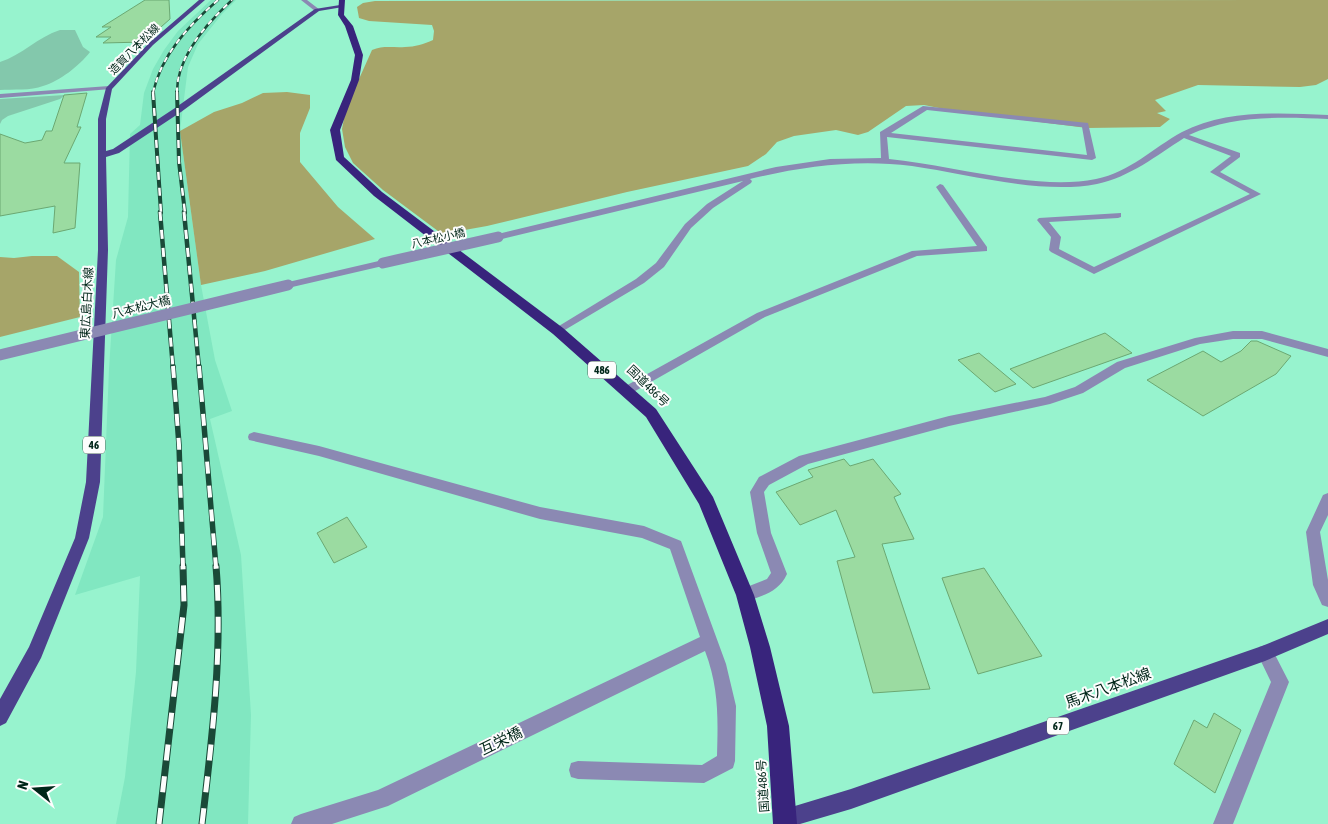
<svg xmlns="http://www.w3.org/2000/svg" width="1328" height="824" font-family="'Asap Condensed','Noto Sans JP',sans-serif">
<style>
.built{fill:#81e7c1}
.forest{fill:#a6a569}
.water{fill:#83c8ac}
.building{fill:#9bdba1;stroke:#6ba872}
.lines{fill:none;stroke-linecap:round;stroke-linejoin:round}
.minor{fill:#8b89b3;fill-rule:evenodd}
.major{fill:#4c418c;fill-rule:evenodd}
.highway{fill:#38247c;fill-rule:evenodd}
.rail-far4-casing{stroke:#1a4938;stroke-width:2.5}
.rail-far3-casing{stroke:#1a4938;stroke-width:4}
.rail-far2-casing{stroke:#1a4938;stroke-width:4.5}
.rail-far1-casing{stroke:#1a4938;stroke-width:5.5}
.rail-casing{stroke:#1a4938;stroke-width:7}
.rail-far4{stroke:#fdfdfd;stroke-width:2;stroke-dasharray:5.5;stroke-linecap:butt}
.rail-far3{stroke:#fdfdfd;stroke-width:2.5;stroke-dasharray:8;stroke-linecap:butt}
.rail-far2{stroke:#fdfdfd;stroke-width:3;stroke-dasharray:9;stroke-linecap:butt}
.rail-far1{stroke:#fdfdfd;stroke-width:4;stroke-dasharray:12;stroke-linecap:butt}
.rail{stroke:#fdfdfd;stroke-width:5;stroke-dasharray:16;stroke-linecap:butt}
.minor-bridge{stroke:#8b89b3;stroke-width:11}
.labels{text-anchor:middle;stroke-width:4;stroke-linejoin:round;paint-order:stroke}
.far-street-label{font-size:11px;fill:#002619;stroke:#fdfdfd}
.shield{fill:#fdfdfd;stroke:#4c665d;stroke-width:1}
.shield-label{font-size:11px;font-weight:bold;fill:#002619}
.street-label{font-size:12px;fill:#002619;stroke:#fdfdfd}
.near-street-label{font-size:15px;fill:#002619;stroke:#fdfdfd}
</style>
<rect width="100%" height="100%" fill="#97f3ce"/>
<path class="built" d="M211,0h25l-14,14 -24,30 -10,23 -8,64 21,154 14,75 17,51 -22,8 31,136 10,160 -3,109h-132l9,-47 11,-105 4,-96 -65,19 28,-78 6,-148 7,-109 12,-43 2,-83 10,-9 4,-32 9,-24 11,-19 14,-19z"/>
<path class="forest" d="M1328,0v79l-12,6 -16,2 -102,-2 -43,15 11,11 -9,2 13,6 -10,8 -73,1 -133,-17 -30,-6 -18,1 -38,26 -10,3 -22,-5 -42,6 -17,6 -11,12 -18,12 -121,26 -140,34 -45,8 -59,-44 -30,-27 -8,-16 -3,-18 4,-21 26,-58c12,-5 21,-2 33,-3 10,0 19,-3 28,-7l1,-9 -2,-6 -63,-4 -10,-3 -2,-11 6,-4 12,-2z
M287,92l23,3v13l-10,25v29l38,45 37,32 -110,32 -64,14 -21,-154 34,-19 28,-9 21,-10z
M32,256h25l22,16 1,45 -80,20v-80l14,1z"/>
<path class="water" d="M60,30h15l8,17 7,5c-11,14 -30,29 -47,34 -12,5 -30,3 -43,4v-28c22,-7 38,-25 60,-32z
M65,95l-5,4 -52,17 -6,4 -2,4v-25z"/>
<path class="building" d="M145,0h24l1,19 -26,23 -41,1 8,-6h-15l15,-10h-9z
M87,93l-10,34h4l-17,36h16l-5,65 -22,5 2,-27 -55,10v-82l25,9 17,-3 4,-9h6l12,-36z
M1105,333l27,20 -99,35 -23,-19z
M1251,341h6l34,15 -15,18 -73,42 -56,-36 56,-29 18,11 20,-11z
M979,353l37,31 -21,8 -37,-32z
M844,459l6,7 23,-7 28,35 -7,3 20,42 -32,5 48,145 -57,4 -36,-132 18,-4 -19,-47 -36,15 -24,-33 37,-15 -5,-7z
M347,517l20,30 -33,16 -17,-30z
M984,568l58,88 -64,18 -36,-96z
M1214,713l27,17 -26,63 -41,-29 20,-44 13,8z"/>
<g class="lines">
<path class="minor" d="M301,0h6l13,10 -5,1z
M109,86l2,1v2l-111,9v-4z
M923,106l165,17 8,35 -4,2 -205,-23 2,22c62,6 147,32 207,20 34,-7 57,-31 86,-47 44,-23 99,-19 146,-17v4c-46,-2 -95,-4 -139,16l51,18v4l-20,15 41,22 -167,80 -43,-22 -2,-2 2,-13 -14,-17 2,-2 82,-5v4l-3,1 -69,4 12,15 -2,12 35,18 156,-73 -40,-22 21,-16 -47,-18c-28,18 -54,39 -87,46 -56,11 -129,-10 -185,-18 -55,-7 -108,0 -162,13l2,2 -1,2 -38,25 -22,20 -27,39 -20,16 -86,51 -6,-3 2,-2 82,-50 20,-16 29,-39 22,-20 36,-23 -245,59 -5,-3 5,-3 278,-67 54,-8 51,-1 -1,-26zM927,110l155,17 5,28 -196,-22z
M940,184l3,1 44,62v4l-70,5 -152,61 -135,77h-8l-2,-3 2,-3 135,-75 155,-62 65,-5 -41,-59z
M383,260l4,1v4l-99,23 -5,-3 1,-2z
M1233,331h29l66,18v8l-66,-18h-29l-33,5 -75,24 -42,25 -33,11 -101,22 -141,38 -39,21 -5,7 7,41 16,41c-9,19 -24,21 -42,28l-6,-2 -2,-5 2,-5 28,-11 4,-6 -14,-40 -7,-41 9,-15 40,-21 150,-40 96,-19 30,-10 42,-25 78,-24z
M254,432l65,14 221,61 104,19 37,15 45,123 10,42 -1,55 -2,7 -29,15 -126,-4 -7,-2 -2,-7 2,-7 7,-2 124,4 15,-9c1,-38 2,-68 -12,-105l-317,155 -56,18h-41l3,-7 7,-3 77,-24 322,-153 -30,-88 -28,-11 -102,-19 -221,-63 -70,-16 -1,-3 1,-3z
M1328,493v22l-8,17 8,48v27l-6,-2 -9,-20 -7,-53 17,-37z
M1265,645l6,2 18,35 -56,142h-20l58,-142 -14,-29 2,-6z"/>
<path class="major" d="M199,0h6l-52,45 -41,44 -6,30v32l7,-2 62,-41 140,-99 25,-4 3,2 -24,4 -138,101 -62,41 -13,4 2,93 -8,232 -11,56 -48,120 -35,65 -6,3v-27l29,-52 46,-109 11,-56 12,-232v-131l8,-31 43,-45z
M1328,619v15l-63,27 -414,148 -51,15h-23l-2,-5 3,-7 7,-3 66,-20 411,-143z"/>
<path class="highway" d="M339,0h6l-1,15 9,11 10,29 -4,25 -19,50 4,27 38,35 181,136 93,81 57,88 41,98 16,52 19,79 8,98h-24l-6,-98 -17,-79 -14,-52 -37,-91 -53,-87 -93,-83 -179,-138 -38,-36 -6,-30 21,-50 4,-25 -10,-29 -7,-11z"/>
<g class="rail-far4-casing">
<path id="rail-far4" d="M153,93c8,-38 36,-68 65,-93
M177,93c-1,-36 30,-70 55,-93"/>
</g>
<g class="rail-far3-casing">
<path id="rail-far3" d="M153,92l8,121
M177,92l2,70 6,51"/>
</g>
<g class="rail-far2-casing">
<path id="rail-far2" d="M160,212l13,156
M184,212l15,156"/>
</g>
<g class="rail-far1-casing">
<path id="rail-far1" d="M173,366l6,79 4,122
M199,366l17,201"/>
</g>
<g class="rail-casing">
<path id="rail" d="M159,824l25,-219 -1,-39
M202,824c10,-85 21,-173 14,-258"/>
</g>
<use href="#rail-far4" class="rail-far4"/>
<use href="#rail-far3" class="rail-far3"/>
<use href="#rail-far2" class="rail-far2"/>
<use href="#rail-far1" class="rail-far1"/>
<use href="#rail" class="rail"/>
<path class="minor-bridge" d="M383,263l115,-26
M0,355l288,-70"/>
</g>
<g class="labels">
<g class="far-street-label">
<text transform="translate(134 49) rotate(-45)" y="4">造賀八本松線</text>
<text transform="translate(438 238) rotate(-13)" y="4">八本松小橋</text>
</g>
<g class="shield">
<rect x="588" y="361.5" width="28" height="17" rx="4"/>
<rect x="83" y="436.5" width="22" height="17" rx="4"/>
<rect x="1047" y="717.5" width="22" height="17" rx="4"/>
</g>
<g class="shield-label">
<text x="602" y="374">486</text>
<text x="94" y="449">46</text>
<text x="1058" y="730">67</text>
</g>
<g class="street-label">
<text transform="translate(87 303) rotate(-87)" y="4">東広島白木線</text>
<text transform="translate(141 307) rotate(-14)" y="4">八本松大橋</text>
<text transform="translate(648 386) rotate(44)" y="4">国道486号</text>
<text transform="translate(763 786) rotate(-94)" y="4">国道486号</text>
</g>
<g class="near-street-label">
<text transform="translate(1108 688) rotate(-20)" y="5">馬木八本松線</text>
<text transform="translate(501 741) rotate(-26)" y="5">互栄橋</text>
</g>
</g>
<g transform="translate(35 789) rotate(287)" stroke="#fdfdfd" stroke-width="4" paint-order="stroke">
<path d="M0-4L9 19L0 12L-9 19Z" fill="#002619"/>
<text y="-8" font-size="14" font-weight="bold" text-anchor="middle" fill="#002619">N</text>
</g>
</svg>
